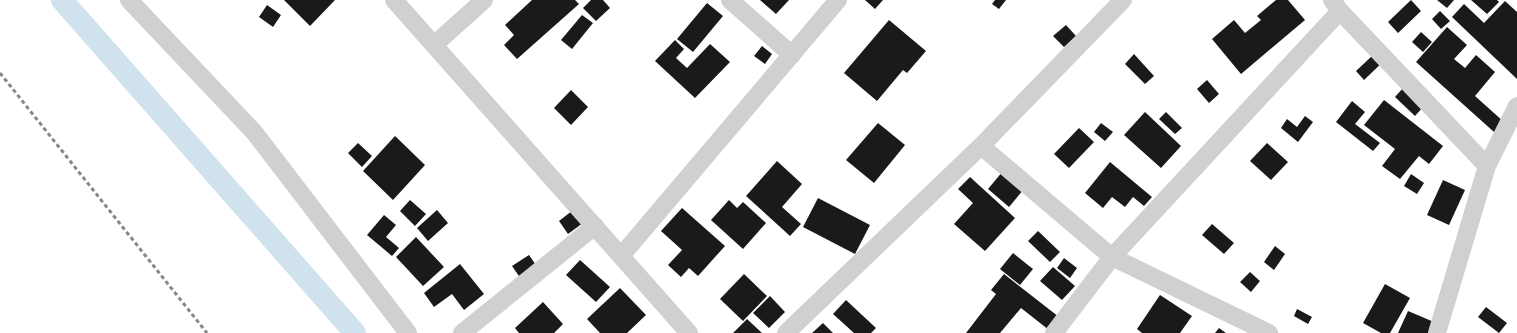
<svg xmlns="http://www.w3.org/2000/svg" width="1517" height="333" font-family="Karla,sans-serif">
<style>
.lines{fill:none;stroke-linecap:round;stroke-linejoin:round}
.canal{stroke:#cfe2ee;stroke-width:22}
.building{fill:#1a1a1a}
.street{stroke:#d0d0d0;stroke-width:18}
.rail{stroke:#888;stroke-width:3;stroke-dasharray:4 3;stroke-linecap:butt}
</style>
<rect width="100%" height="100%" fill="#fff"/>
<g class="lines">
<path class="canal" d="M62,0l293,333"/>
</g>
<path class="building" d="M284,0h51l-25,26z
M532,0h43l4,4 -62,55 -13,-14 10,-10 -9,-10z
M591,0h12l7,8 -14,13 -13,-13z
M760,0h29l-13,14z
M865,0h18l-8,9z
M995,0h11l-7,9 -7,-5z
M1276,0h12l17,20 -64,54 -29,-35 22,-19 11,13 16,-13 -4,-4z
M1411,0l10,11 -23,22 -10,-11z
M1437,0h17l-7,8z
M1471,0h26l2,2 -12,12z
M1505,1l12,11v67l-65,-62 12,-13 20,19z
M707,3l16,13 -30,36 -16,-13z
M267,5l14,10 -8,12 -14,-10z
M1440,11l10,10 -9,8 -9,-10z
M582,15l11,8 -21,26 -11,-9z
M889,20l37,31 -19,22 -4,-3 -26,31 -33,-28z
M1066,25l10,11 -12,11 -11,-11z
M1447,27l20,18 -13,14 11,9 11,-13 19,17 -20,24 29,26 -10,10 -78,-70z
M1421,32l11,10 -9,10 -11,-10z
M675,40l9,9 -8,9 11,10 23,-24 20,18 -35,36 -40,-37z
M762,46l10,8 -7,10 -11,-8z
M1134,54l20,22 -9,8 -20,-20z
M1372,56l15,2 -23,22 -8,-9z
M1207,80l12,14 -10,9 -12,-14z
M1403,88l21,18 -9,10 -20,-19z
M571,90l17,17 -17,18 -17,-17z
M1384,100l59,46 -14,18 -10,-8 -19,23 -18,-13 13,-17 -31,-24z
M1352,101l13,11 -10,12 25,19 -7,8 -37,-29z
M1145,112l36,34 -20,22 -37,-33z
M1166,112l16,16 -7,6 -16,-15z
M1305,116l8,6 -15,20 -17,-14 6,-9 10,8z
M878,123l27,22 -31,38 -28,-23z
M1101,123l12,9 -8,9 -11,-9z
M1079,128l15,14 -25,26 -15,-14z
M395,136l30,29 -32,35 -30,-29z
M358,143l14,13 -10,11 -14,-14z
M1267,143l21,19 -17,18 -21,-19z
M777,161l25,23 -20,23 19,17 -11,12 -44,-40z
M1110,162l42,35 -8,9 -11,-9 -8,10 -13,-10 -9,11 -18,-15z
M1003,171l21,18 -15,18 -21,-18z
M1411,174l13,9 -7,11 -13,-8z
M970,177l45,41 -30,33 -31,-27 19,-21 -15,-14z
M1443,180l22,10 -16,35 -22,-10z
M818,198l52,27 -15,29 -52,-27z
M410,200l16,14 -11,12 -15,-15z
M729,200l8,8 6,-6 23,21 -23,26 -32,-29z
M577,207l10,13 -19,14 -9,-13z
M682,208l43,38 -27,30 -9,-8 -8,9 -13,-12 14,-15 -21,-19z
M437,210l11,13 -20,18 -11,-13z
M384,215l12,10 -10,12 13,11 -7,8 -25,-21z
M1212,224l22,19 -10,11 -22,-19z
M1038,231l22,21 -10,10 -22,-21z
M416,237l28,30 -21,19 -27,-29z
M1275,246l10,8 -11,16 -10,-8z
M1013,253l20,16 -13,16 -20,-16z
M529,255l9,13 -17,11 -9,-13z
M1064,258l13,10 -7,10 -13,-10z
M580,260l30,27 -14,15 -30,-27z
M460,264l24,30 -20,16 -12,-16 -18,13 -10,-14z
M1053,267l22,19 -13,14 -22,-19z
M1250,272l10,9 -9,11 -11,-10z
M744,274l23,22 -24,25 -23,-22z
M1004,274l55,43 -10,13 -28,-22 -21,25h-34l30,-39 -5,-4z
M1385,284l25,14 -20,35h-9l-18,-10z
M620,288l26,27 -19,18h-27l-13,-14z
M1160,295l32,21 -12,17h-38l-5,-4z
M770,296l15,16 -16,16 -16,-15z
M846,300l30,28 -5,5h-17l-21,-19z
M543,302l20,22 -9,9h-35l-4,-5z
M1486,307l21,16 -8,10 -21,-16z
M1297,309l15,8 -4,7 -14,-8z
M1408,311l33,14 -4,8h-39z
M747,319l15,14h-29z
M823,323l10,10h-21z
M1219,328l7,5h-11z"/>
<g class="lines">
<path class="street" d="M129,0l125,132 154,201
M394,0l295,333
M730,0l62,55
M1332,0l8,11 147,155
M434,45l50,-45
M981,146l131,111 157,76
M621,256l217,-256
M462,333l133,-107
M786,333l195,-187 142,-146
M1054,333l58,-76 228,-246
M1437,333l50,-167 30,-60"/>
<path class="rail" d="M0,73l207,260"/>
</g>
</svg>
